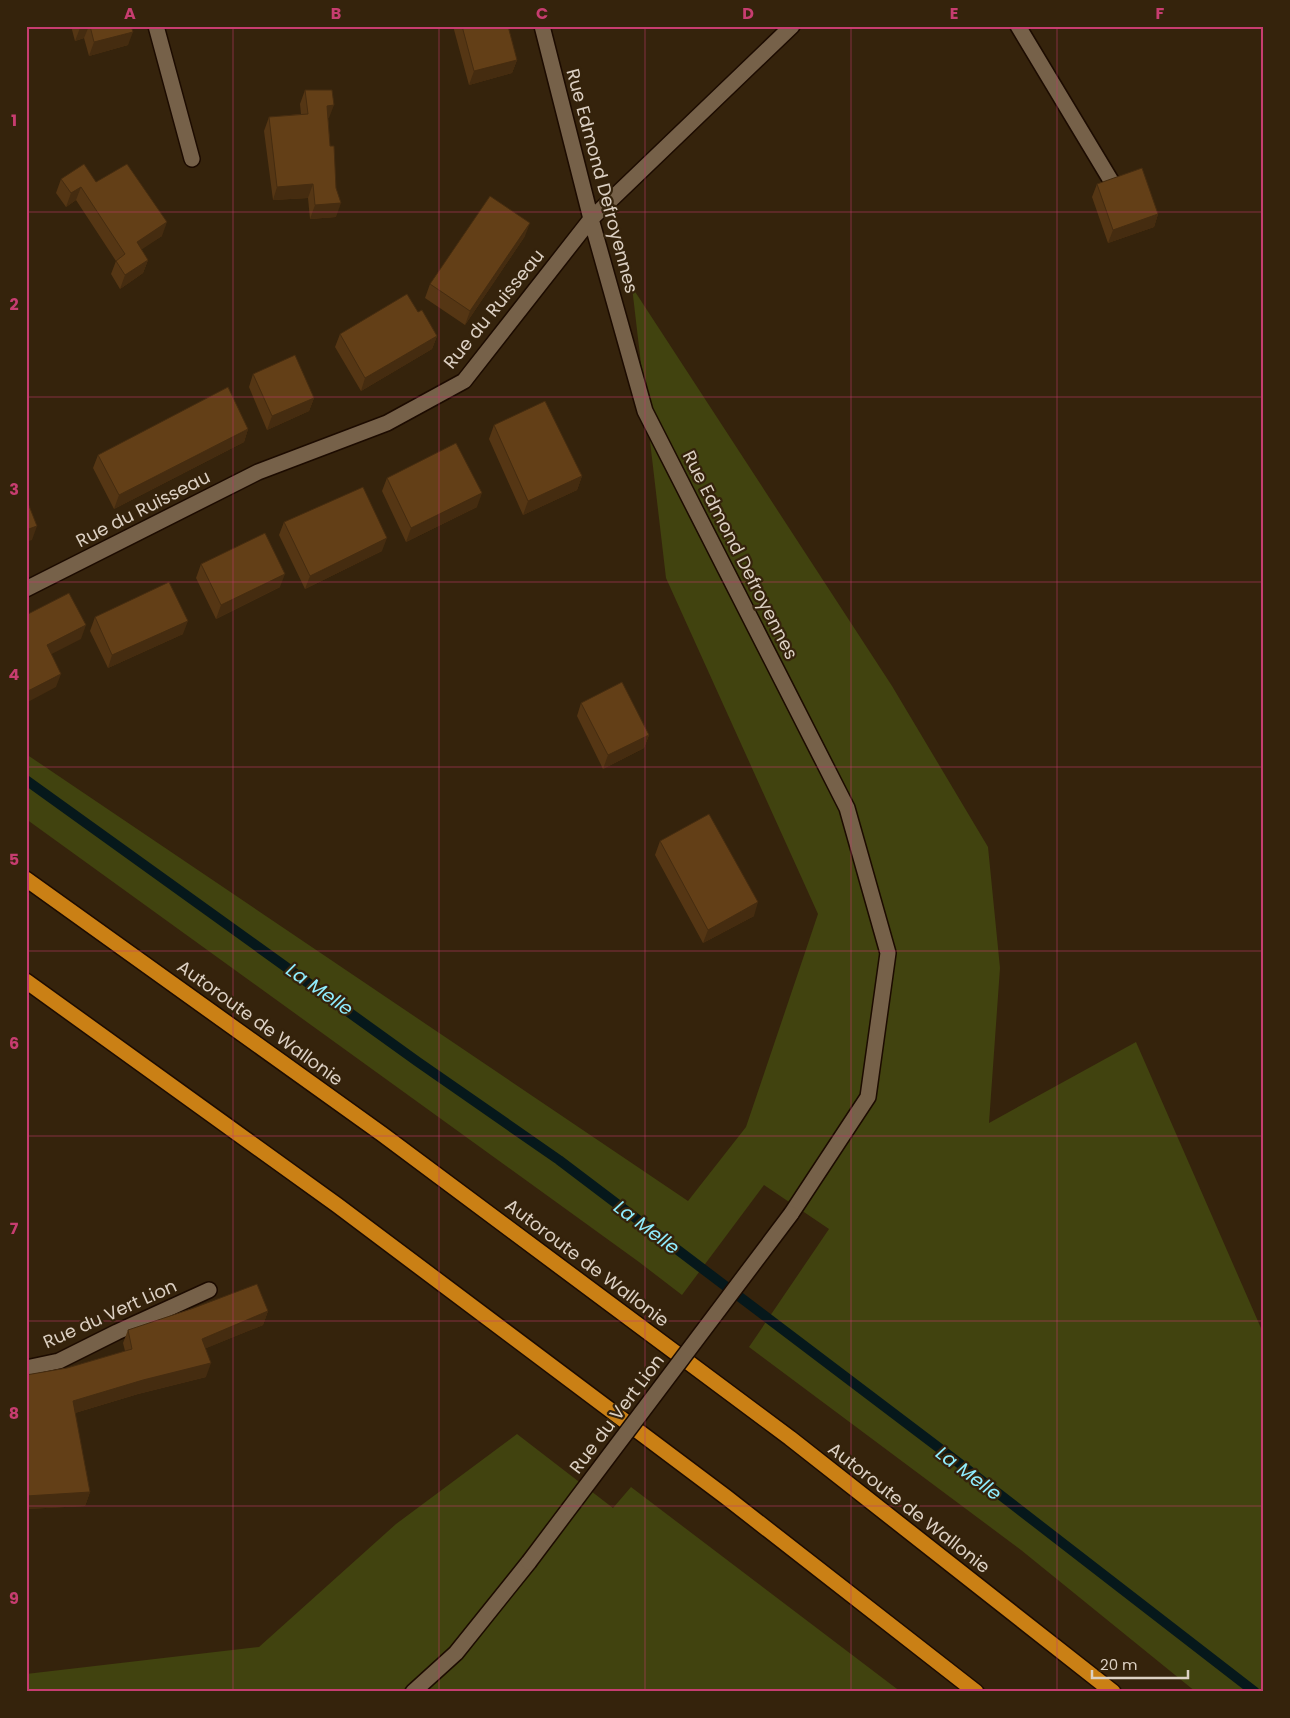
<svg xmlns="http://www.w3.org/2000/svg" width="1290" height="1718" font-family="Poppins,sans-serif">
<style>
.green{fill:#41430f}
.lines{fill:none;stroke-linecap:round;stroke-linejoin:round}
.stream{stroke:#06181b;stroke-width:10}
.minor-casing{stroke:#1c0b00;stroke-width:18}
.highway-casing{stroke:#1c0b00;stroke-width:18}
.minor{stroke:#766149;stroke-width:15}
.highway{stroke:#ca8015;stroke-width:15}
.minor-bridge-casing{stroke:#1c0b00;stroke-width:18;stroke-linecap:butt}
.minor-bridge{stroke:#766149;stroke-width:15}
.wall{fill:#553614}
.shaded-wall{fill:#452c10}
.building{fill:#633f17;stroke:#452c10}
.grid{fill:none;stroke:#c73d70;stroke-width:1;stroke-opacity:0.55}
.labels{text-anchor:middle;stroke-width:4.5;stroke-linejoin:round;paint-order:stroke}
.street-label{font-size:18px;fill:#dcd0c3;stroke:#35230c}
.water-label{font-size:19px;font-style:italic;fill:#90edff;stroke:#35230c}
.neatline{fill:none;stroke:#c73d70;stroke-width:2}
.grid-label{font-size:16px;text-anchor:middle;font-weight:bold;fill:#c73d70}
</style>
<rect width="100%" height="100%" fill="#35230c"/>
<path class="green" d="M632,287l260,399 96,161 12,121 -11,155 147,-81 128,293v357h-68l-175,-142 -272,-203 80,-118 -65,-44 -82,110 -43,-33 -613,-443v-65l662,447 58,-74 72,-213 -152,-336z
M517,1434l96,74 18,-21 270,205h-875v-18l233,-27 137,-123z"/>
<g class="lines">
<path class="stream" d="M26,780l392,282 141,98 400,303 296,229"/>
<g class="minor-casing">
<path id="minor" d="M156,26l36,133
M542,26l49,193 54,192 202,397 41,145 -20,144 -77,117
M1018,26l98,163
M26,589l232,-117 129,-49 77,-42 127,-162 201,-193
M26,1368l33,-7 58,-29 92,-42
M413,1692l43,-39 73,-91"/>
</g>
<g class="highway-casing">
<path id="highway" d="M26,879l356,255 408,304 323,254
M26,981l311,224 389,292 250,195"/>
</g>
<use href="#minor" class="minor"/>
<use href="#highway" class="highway"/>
<g class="minor-bridge-casing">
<path id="minor-bridge" d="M529,1562l262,-348"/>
</g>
<use href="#minor-bridge" class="minor-bridge"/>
</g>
<path class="wall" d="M71,26h60l-3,19 -39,11 -5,-18 -9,3z
M453,26h55l9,34 -5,13 -43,12z
M305,90l24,28h-1l8,99 -26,2 -2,-21 -35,2 -9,-69 5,-14 32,-3 -1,-10z
M61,179l35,3 66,54 -21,13 7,11 -5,13 -23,16 -9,-15 5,-13 -40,-61 -10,7 -10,-14z
M1097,184l61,30 -4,13 -46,16 -16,-46z
M525,236l-60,89 -40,-27 5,-14z
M418,312l19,24 -5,13 -71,42 -26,-44 5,-13z
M253,374l61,24 -5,13 -42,19 -18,-43z
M494,425l88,51 -5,14 -54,25 -34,-76z
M248,429l-4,13 -130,67 -21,-41 5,-13z
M387,478l90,29 -71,35 -24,-51z
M284,522l98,29 -77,38 -26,-54z
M201,564l79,23 -64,32 -20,-41z
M95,617l88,17 -75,34 -18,-37z
M581,703l68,32 -5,13 -41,21 -26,-53z
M660,841l94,75 -51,27 -48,-88z
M268,1311l-5,14 -57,23v29l-68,17 -63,19 15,79 -5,14 -59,3v-134l41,-7 58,-17 -2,-8 5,-13z"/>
<path class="shaded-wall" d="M85,26h4l-5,12 -9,3 5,-13z
M227,26h10l-11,3z
M133,32l-5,13 -39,11 5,-14z
M517,60l-5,13 -43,12 5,-14z
M334,105l-5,13 -7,1 5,-13z
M313,184l-5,14 -35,2 4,-13z
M81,187l-5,13 -10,7 5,-14z
M341,203l-5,14 -26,2 5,-14z
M1158,214l-4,13 -46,16 5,-13z
M167,222l-5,14 -30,20 5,-14z
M530,223l-5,13 -60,89 5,-14z
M148,260l-5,13 -23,16 5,-14z
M437,336l-5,13 -71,42 4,-13z
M314,398l-5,13 -42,19 5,-14z
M248,429l-4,13 -130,67 5,-14z
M582,476l-5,14 -54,25 5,-14z
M482,493l-5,14 -71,35 5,-14z
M37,526l-5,14 -6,2v-12z
M387,538l-5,13 -77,38 5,-13z
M285,574l-5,13 -64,32 5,-14z
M188,621l-5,13 -75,34 4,-13z
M86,625l-5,14 -39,20 5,-14z
M61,674l-5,13 -30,16v-11z
M649,735l-5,13 -41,21 5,-14z
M758,902l-4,14 -51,27 5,-13z
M268,1311l-5,14 -66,27 5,-13z
M211,1363l-5,14 -68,17 -70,21 5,-14 70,-21z
M90,1492l-5,14 -59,3v-13z"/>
<path class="building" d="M90,26h41l2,6 -39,10z
M462,26h46l9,34 -43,11z
M305,90h27l2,15 -7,1 3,40h4l2,42 5,15 -26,2 -2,-21 -36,3 -8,-70 39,-3z
M84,164l12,18 31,-18 40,58 -30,20 11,18 -23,15 -9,-14 9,-7 -44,-67 -10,6 -10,-14z
M1142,168l16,46 -45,16 -16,-46z
M490,196l40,27 -60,88 -40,-27z
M407,294l11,18 4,-2 15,26 -72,42 -25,-44z
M295,355l19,43 -42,18 -19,-42z
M228,387l20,42 -129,66 -21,-40z
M545,401l37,75 -54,25 -34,-76z
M456,443l26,50 -71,35 -24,-50z
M363,487l24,51 -77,38 -26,-54z
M26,498l11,28 -11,4z
M265,533l20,41 -64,31 -20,-41z
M169,582l19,39 -76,34 -17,-38z
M69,593l17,32 -39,20 14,29 -35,18v-77z
M622,682l27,53 -41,20 -27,-52z
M709,814l49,88 -50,28 -48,-89z
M257,1284l11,27 -66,28 9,24 -68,17 -70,21 17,91 -64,4v-121l41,-7 65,-19 -4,-19 63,-21z"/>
<path class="grid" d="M233,26v1666M439,26v1666M645,26v1666M851,26v1666M1057,26v1666M26,212h1238M26,397h1238M26,582h1238M26,767h1238M26,951h1238M26,1136h1238M26,1321h1238M26,1506h1238"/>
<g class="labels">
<g class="street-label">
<text transform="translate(602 181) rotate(75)" y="6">Rue Edmond Defroyennes</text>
<text transform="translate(494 309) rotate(-51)" y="6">Rue du Ruisseau</text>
<text transform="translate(143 509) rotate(-27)" y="6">Rue du Ruisseau</text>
<text transform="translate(740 555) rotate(63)" y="6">Rue Edmond Defroyennes</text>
<text transform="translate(260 1023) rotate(36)" y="6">Autoroute de Wallonie</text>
<text transform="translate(587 1263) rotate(37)" y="6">Autoroute de Wallonie</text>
<text transform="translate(110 1314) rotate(-24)" y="6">Rue du Vert Lion</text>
<text transform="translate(617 1414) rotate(-53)" y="6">Rue du Vert Lion</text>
<text transform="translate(909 1508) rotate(38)" y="6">Autoroute de Wallonie</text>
</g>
<g class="water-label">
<text transform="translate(320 989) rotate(35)" y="7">La Melle</text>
<text transform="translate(647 1227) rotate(37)" y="7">La Melle</text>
<text transform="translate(969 1473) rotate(37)" y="7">La Melle</text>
</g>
</g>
<rect width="1290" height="1718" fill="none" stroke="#35230c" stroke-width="55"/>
<path d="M1092 1670v8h96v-8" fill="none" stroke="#dcd0c3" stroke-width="2.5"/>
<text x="1100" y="1670" font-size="15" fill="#dcd0c3" stroke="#35230c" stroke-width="4" paint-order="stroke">20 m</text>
<rect x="28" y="28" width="1234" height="1662" class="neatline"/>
<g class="grid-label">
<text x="130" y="19">A</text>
<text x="336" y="19">B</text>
<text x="542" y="19">C</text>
<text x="748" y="19">D</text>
<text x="954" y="19">E</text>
<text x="1160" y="19">F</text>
<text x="14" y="126">1</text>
<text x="14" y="310">2</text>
<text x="14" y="495">3</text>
<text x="14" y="680">4</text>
<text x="14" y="865">5</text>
<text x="14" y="1049">6</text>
<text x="14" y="1234">7</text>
<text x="14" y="1419">8</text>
<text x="14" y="1604">9</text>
</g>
</svg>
